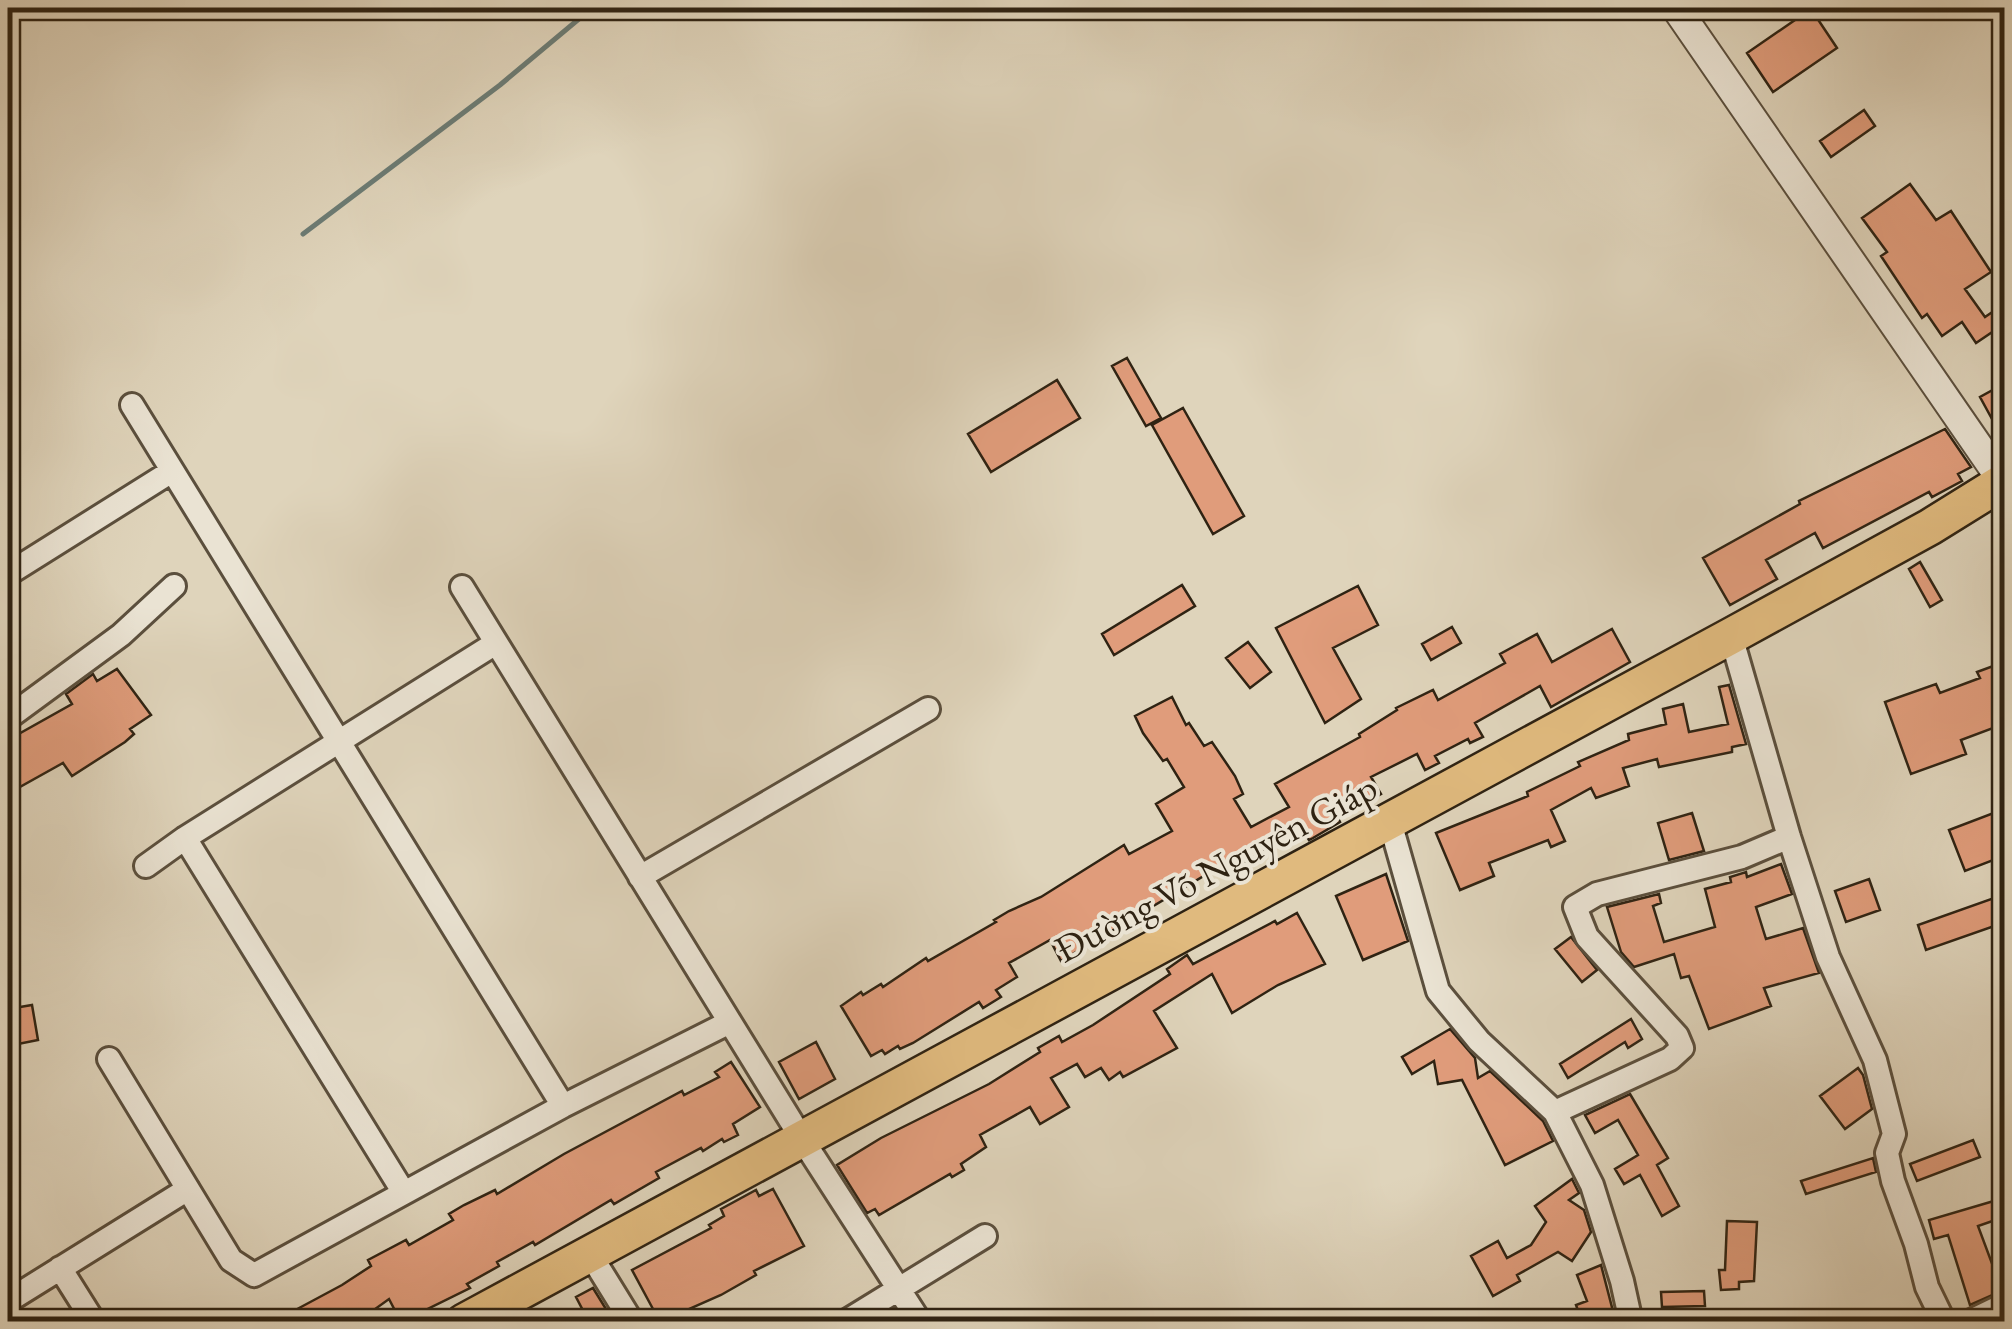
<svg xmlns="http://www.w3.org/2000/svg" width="2012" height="1329" font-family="'EB Garamond',serif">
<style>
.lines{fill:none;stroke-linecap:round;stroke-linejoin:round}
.stream{stroke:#6c7c75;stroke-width:5}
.building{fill:#e09c7b;stroke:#2f2313;stroke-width:2.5}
.minor-casing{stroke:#5b4f3d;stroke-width:28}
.tertiary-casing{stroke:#5b4f3d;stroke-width:32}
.primary-casing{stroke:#2f2313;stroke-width:40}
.minor{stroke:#eae3d3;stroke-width:22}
.tertiary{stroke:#eae3d3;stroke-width:28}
.primary{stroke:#e0ba7e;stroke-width:35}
.labels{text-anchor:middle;stroke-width:8;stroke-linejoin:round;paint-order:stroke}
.street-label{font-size:38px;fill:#2f2313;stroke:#eae3d3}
</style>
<rect width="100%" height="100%" fill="#dfd4bb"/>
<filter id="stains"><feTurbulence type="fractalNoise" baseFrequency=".002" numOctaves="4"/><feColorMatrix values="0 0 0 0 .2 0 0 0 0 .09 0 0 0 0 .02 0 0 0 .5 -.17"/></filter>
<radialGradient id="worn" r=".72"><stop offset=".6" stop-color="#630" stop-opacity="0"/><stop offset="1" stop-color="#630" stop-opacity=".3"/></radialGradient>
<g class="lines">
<path class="stream" d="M303,234l197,-149 92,-77"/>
</g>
<path class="building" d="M1811,9l26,39 -64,44 -26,-39z
M1864,110l11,16 -44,31 -11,-16z
M1910,184l26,36 15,-9 40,61 -26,17 20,28 19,-13v20l-28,19 -14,-21 -20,14 -15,-22 -5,4 -41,-62 6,-4 -25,-34z
M1127,358l34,60 -15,8 -34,-60z
M1057,380l23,38 -89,54 -23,-38z
M2000,386l4,8v47l-24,-44z
M1183,408l61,108 -31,18 -61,-109z
M1945,429l26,38 -13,7 4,7 -30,16 -3,-5 -106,56 -8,-15 -49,27 11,19 -47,26 -27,-47 97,-54 -1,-3z
M1920,562l22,38 -12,7 -21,-38z
M1182,585l13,21 -81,49 -12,-21z
M1358,586l20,39 -45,23 28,51 -36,24 -49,-95z
M1452,627l9,16 -30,17 -9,-16z
M1612,629l18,33 -79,45 -11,-21 -65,37 8,14 -13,6 -2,-4 -33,17 4,7 -14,7 -8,-16 -46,23 10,17 -43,24 2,4 -27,16 -4,2 -7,-12 -63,37 -5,-7 -173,103 -11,-21 -41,23 8,14 -21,13 5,7 -18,11 -4,-6 -66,41 -13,6 -2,-3 -13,8 -3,-4 -11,6 -30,-50 20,-14 2,3 18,-11 2,3 43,-29 2,3 68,-39 -2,-2 15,-9 32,-14 83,-52 5,9 43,-23 -16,-27 28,-17 -17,-28 -4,2 -20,-28 -8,-17 37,-19 14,28 3,-2 15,23 8,-4 23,34 8,18 -9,5 17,28 38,-20 -14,-23 85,-47 -1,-3 38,-24 -1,-2 37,-18 5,10 67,-37 -5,-9 37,-20 15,28z
M1248,642l23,30 -21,16 -24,-30z
M2004,662v62l-43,16 5,14 -55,20 -26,-72 51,-18 4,9 40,-15 -3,-6z
M117,669l34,46 -21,14 4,5 -9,8 -53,34 -9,-13 -45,25 -10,-20v-28l64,-36 -6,-10 27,-20 4,7z
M1729,685l17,59 -14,3v5l-73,15 -2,-8 -34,9 6,18 -33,12 -5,-10 -40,22 14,31 -14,6 -3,-7 -59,23 5,13 -34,14 -24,-57 92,-37 -1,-4 53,-26 -2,-4 51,-22 -1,-6 38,-10 -3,-15 20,-5 6,28 39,-8 -9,-37z
M2004,809v47l-39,15 -16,-41z
M1692,813l12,38 -35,9 -11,-37z
M1781,864l11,30 -36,13 10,32 37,-11 16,45 -55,15 7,18 -62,23 -20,-53 -8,2 -7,-24 -40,13 -13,-15 -14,-45 52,-13 2,9 -8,3 11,36 51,-15 -10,-38 26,-7 -1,-5 16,-5 1,5z
M1386,874l22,67 -45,19 -27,-64z
M1869,879l11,31 -34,12 -11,-31z
M1994,898l9,25 -77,27 -8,-25z
M1297,913l28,51 -47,21 -46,28 -20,-39 -58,37 23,37 -54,29 -3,-5 -11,8 -8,-12 -16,9 -8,-13 -26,14 18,29 -29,17 -10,-17 -50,28 6,12 -25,17 3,6 -12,7 -2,-3 -71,41 -4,-6 -8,4 -30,-48 44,-27 108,-54 51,-32 -2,-4 21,-12 3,6 31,-17 77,-51 -3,-5 20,-14 6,9 82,-43 2,3z
M1571,937l26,33 -15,12 -27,-33z
M32,1005l6,35 -30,6v-37z
M1631,1019l11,20 -14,9 -3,-6 -57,36 -8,-14z
M1450,1029l25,29 3,20 12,-7 53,50 10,20 -48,24 -43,-85 -24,4 -4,-23 -22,13 -10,-17z
M816,1042l19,37 -36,20 -20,-37z
M731,1062l29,45 -27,17 5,11 -14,7 -2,-3 -19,12 -2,-3 -45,24 3,6 -45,26 -3,-4 -76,45 -2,-3 -36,20 2,4 -32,18 3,4 -69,34 -12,-23 -32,23h-84l69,-37 29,-19 -3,-6 38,-20 3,5 44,-25 -4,-6 15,-9 31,-15 2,4 67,-40 118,-63 2,4 35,-18 -4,-5z
M1858,1068l5,7 9,34 -27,20 -25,-33z
M1630,1094l38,64 -11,7 22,41 -17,10 -22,-41 -16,9 -9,-15 23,-14 -20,-35 -23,13 -10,-18z
M1973,1140l7,17 -63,24 -7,-17z
M1873,1158l3,14 -70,22 -5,-13z
M1572,1179l7,14 -10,7 15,10 7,22 -19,29 -14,-9 -41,23 3,6 -27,15 -22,-40 27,-15 9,17 24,-13 15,-23 -11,-16z
M773,1189l31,57 -50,25 2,4 -35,20 -61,27 -28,-52 79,-42 -2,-3 15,-9 -3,-7 35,-19 3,6z
M2004,1198v19l-26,9 22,59 4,-2v7l-34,15 -22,-70 -14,4 -5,-19z
M1727,1221l30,1 -3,59 -15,1v7l-18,1 -2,-20h6z
M1601,1265l14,54 -33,3 -6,-17 11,-4 -10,-26z
M593,1288l21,34h-25l-13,-25z
M1704,1291l1,15 -43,1 -1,-15z"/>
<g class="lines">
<g class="minor-casing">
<path id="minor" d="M132,405l431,701
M8,574l164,-103
M462,587l340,552 118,183
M1731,636l58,201 39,120 47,103 19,74 -7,19 6,28 23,63 11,43 17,35
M8,718l113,-83 53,-49
M1390,822l48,169 41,50 76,71 37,73 30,96 9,41
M185,838l219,355
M146,866l39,-28 311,-195
M640,877l288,-168
M109,1059l122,201 23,15 309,-169 167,-84
M1555,1112l115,-53 12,-11 -5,-12 -90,-99 -12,-30 22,-13 145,-37 47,-20
M590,1254l42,68
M60,1268l34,54
M8,1301l180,-112
M845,1322l140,-86
M1969,1322l35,-17"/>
</g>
<g class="tertiary-casing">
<path id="tertiary" d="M1676,8l327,474"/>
</g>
<g class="primary-casing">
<path id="primary" d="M464,1322l1267,-686 199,-109 74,-46"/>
</g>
<use href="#minor" class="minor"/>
<use href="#tertiary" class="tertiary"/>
<use href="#primary" class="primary"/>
</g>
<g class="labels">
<g class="street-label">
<text transform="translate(1216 868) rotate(-28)" y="13">Đường Võ Nguyên Giáp</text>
</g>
</g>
<rect width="2012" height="1329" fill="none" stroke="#dfd4bb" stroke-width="40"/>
<rect x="10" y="10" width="1992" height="1309" fill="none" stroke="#2f2313" stroke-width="5"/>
<rect x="20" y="20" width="1972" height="1289" fill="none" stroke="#2f2313" stroke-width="2.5"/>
<rect width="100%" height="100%" filter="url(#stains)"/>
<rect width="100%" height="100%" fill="url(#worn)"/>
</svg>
